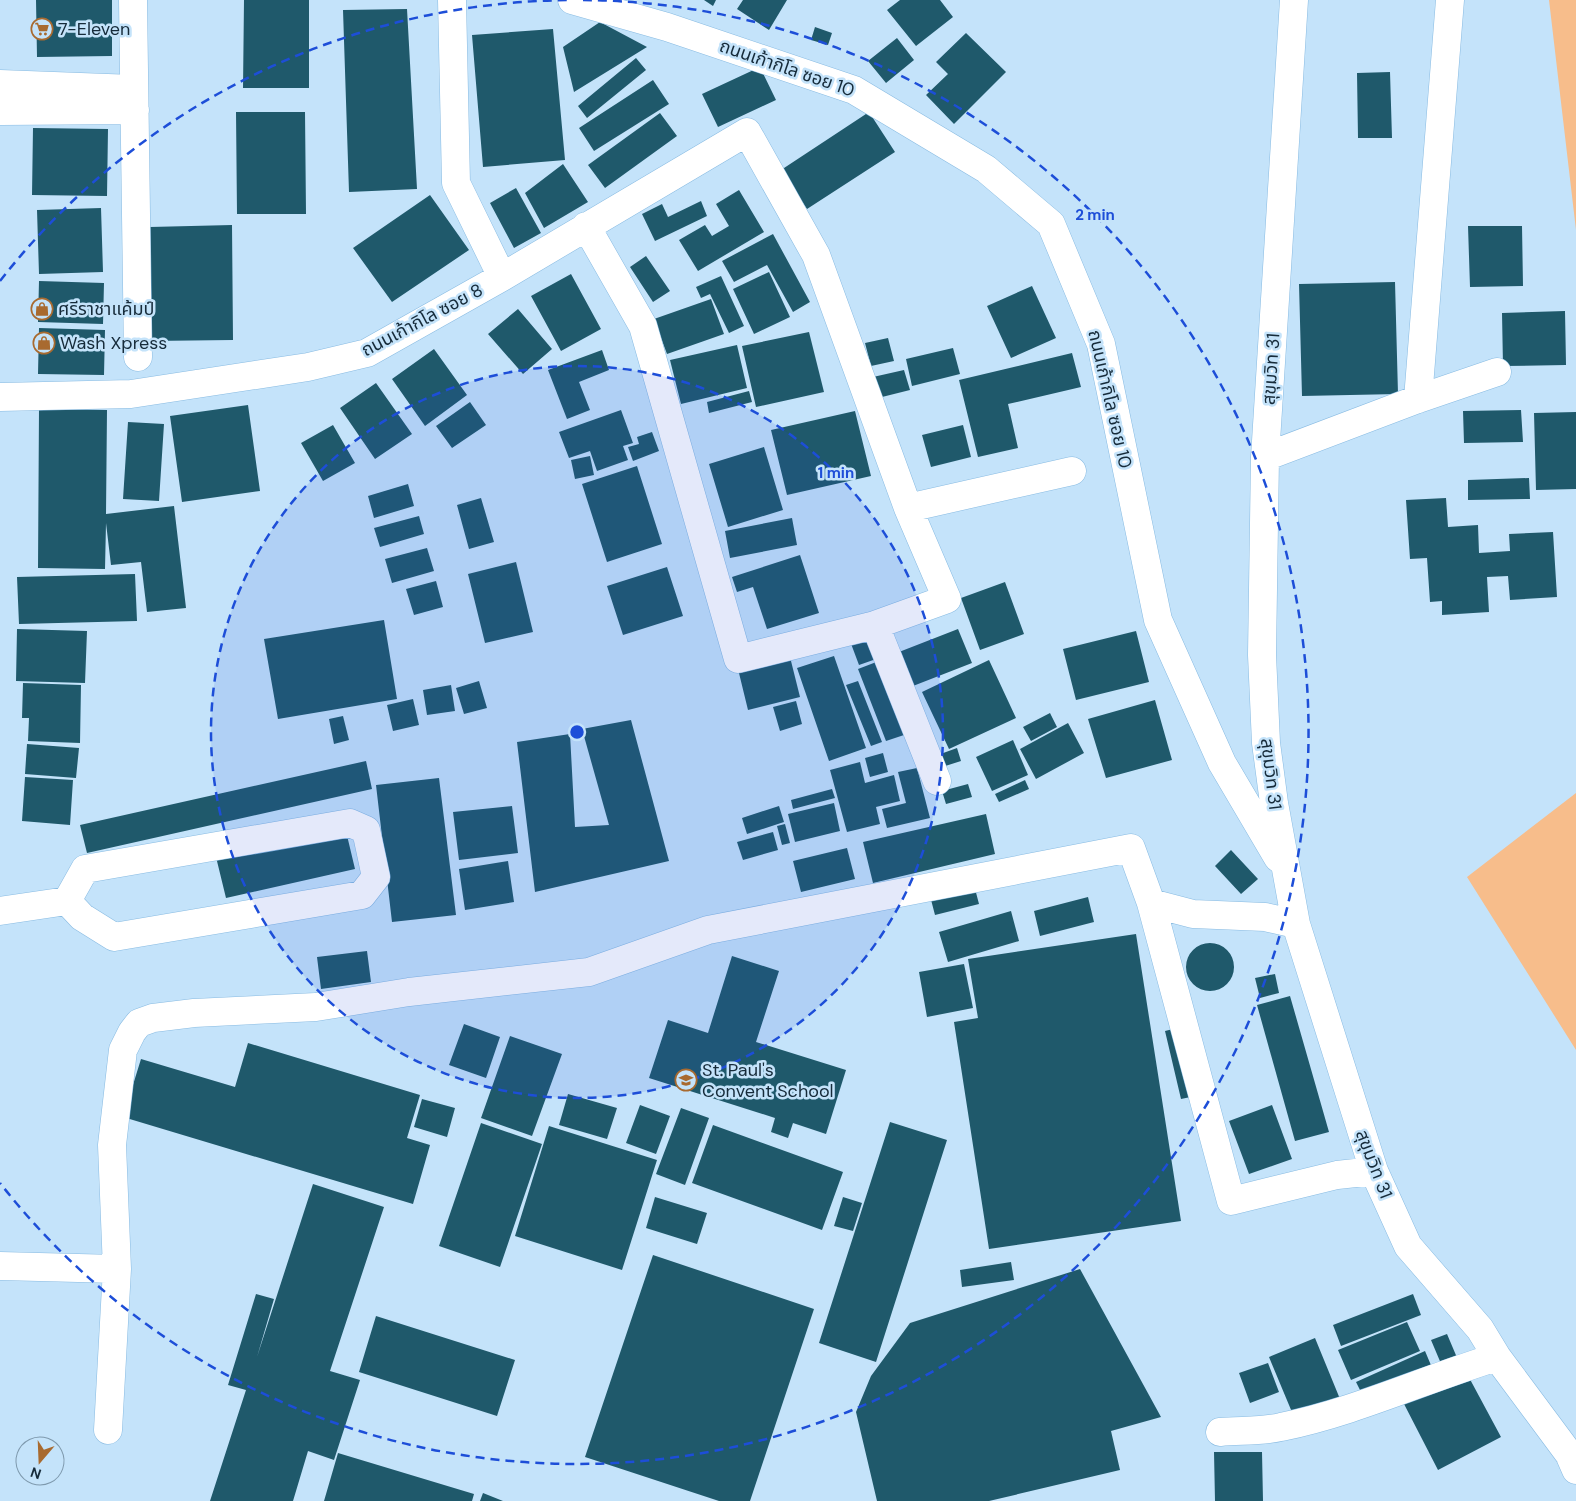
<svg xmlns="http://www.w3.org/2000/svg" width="1576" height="1501" font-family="'DM Sans','Noto Sans Thai',sans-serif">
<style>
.green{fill:#f7bd8b}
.building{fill:#1f596b}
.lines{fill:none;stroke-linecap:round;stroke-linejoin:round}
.minor-casing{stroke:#88bbe2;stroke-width:29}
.minor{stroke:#fff;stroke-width:28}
.ring{fill:none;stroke:#1d4ed8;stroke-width:2.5;stroke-dasharray:9 6}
.labels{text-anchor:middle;stroke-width:5;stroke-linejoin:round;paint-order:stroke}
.poi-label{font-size:18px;fill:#162b3a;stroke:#c4e3fa;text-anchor:start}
.street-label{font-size:18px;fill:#162b3a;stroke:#c4e3fa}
.centre{fill:#1d4ed8;stroke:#c4e3fa;stroke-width:2.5}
.ring-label{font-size:15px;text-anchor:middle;font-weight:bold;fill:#1d4ed8;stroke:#c4e3fa;stroke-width:5;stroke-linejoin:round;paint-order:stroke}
</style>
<rect width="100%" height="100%" fill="#c4e3fa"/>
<path class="green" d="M1549,0h27v230z
M1576,793v257l-109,-173z"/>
<path class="building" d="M36,0h76v56l-75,1z
M244,0h65v88h-66z
M704,0h12l-3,6z
M743,0h44l-18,30 -32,-21z
M900,0h40l13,17 -37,29 -29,-36z
M407,9l10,180 -68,3 -6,-182z
M600,22l47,25 -73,45 -11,-45z
M815,27l17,6 -4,12 -17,-5z
M553,29l12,131 -82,7 -11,-132z
M966,33l40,39 -52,52 -28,-29 22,-21 -12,-12z
M897,38l17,22 -28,23 -18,-22z
M636,58l10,12 -59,48 -9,-12z
M760,67l16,33 -58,27 -16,-33z
M1390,72l2,66h-34l-1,-65z
M653,80l16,24 -75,47 -15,-23z
M236,112h69l1,102h-69z
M869,112l26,40 -88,57 -26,-39z
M660,113l17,23 -72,52 -17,-23z
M33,128l75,1 -1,67 -75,-1z
M563,164l25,38 -44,26 -19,-35z
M516,188l25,45 -27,15 -24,-45z
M739,190l25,42 -66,39 -19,-31 26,-15 7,11 17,-10 -13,-22z
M430,195l39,55 -77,52 -39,-54z
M701,201l6,15 -52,25 -13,-27 20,-10 6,13z
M101,208l2,64 -64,2 -2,-64z
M232,225l1,115 -84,1 1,-114z
M1468,226h54l1,60 -53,1z
M773,234l37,68 -17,10 -26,-47 -33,17 -12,-21z
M646,256l24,35 -17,11 -23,-35z
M769,272l21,45 -36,17 -21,-45z
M571,274l30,55 -40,22 -30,-55z
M721,276l23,50 -15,7 -19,-39 -9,4 -5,-11z
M39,281l65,2 -1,41 -65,-2z
M1395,282l3,112 -96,2 -3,-112z
M1032,286l24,52 -45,20 -24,-52z
M711,299l13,35 -57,20 -13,-35z
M518,309l34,40 -29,25 -35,-40z
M1565,311l1,54 -63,1 -1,-53z
M39,328l66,2 -1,45 -66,-1z
M809,332l15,60 -68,15 -14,-61z
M888,338l6,23 -23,5 -6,-23z
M737,345l10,43 -66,16 -11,-44z
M953,348l7,26 -48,12 -6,-27z
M434,349l33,46 -42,31 -33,-47z
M602,350l7,20 -30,12 11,28 -23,9 -19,-49z
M1072,353l9,34 -73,17 10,44 -40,9 -19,-77z
M904,370l6,20 -32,8 -5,-21z
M376,383l36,51 -37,25 -35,-51z
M749,391l3,11 -43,11 -2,-11z
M470,402l16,23 -34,23 -16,-22z
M248,405l12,86 -78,11 -12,-86z
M39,409l68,1 -1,104 68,-8 12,102 -39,4 -6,-50 -30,3 -5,-42 -1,46 -67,-1z
M621,410l12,33 -10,3 5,14 -31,11 -7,-20 -21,7 -10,-26z
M1521,410l2,32 -59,1 -1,-32z
M855,411l16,65 -84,19 -16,-65z
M1576,412v77l-40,1 -2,-77z
M128,422l36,2 -5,77 -36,-2z
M333,425l22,38 -32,18 -22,-38z
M963,425l8,32 -40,10 -9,-32z
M652,432l7,19 -26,10 -5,-14 11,-3 -2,-7z
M764,447l19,63 -55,17 -19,-63z
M590,456l4,19 -19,4 -4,-19z
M637,466l25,78 -55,18 -25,-78z
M1529,478l1,21 -62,1v-20z
M408,484l6,22 -40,12 -6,-22z
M481,498l13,44 -25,7 -12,-44z
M1446,498l2,29 30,-2 1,28 31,-2 -1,-17 44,-2 4,65 -47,3 -2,-24 -21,1 2,35 -47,3v-14l-12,1 -3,-44 -17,1 -4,-59z
M419,516l5,18 -44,13 -6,-19z
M792,518l5,27 -67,13 -5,-27z
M427,548l7,23 -42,12 -7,-24z
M800,555l19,58 -52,16 -14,-42 -16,5 -5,-15z
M516,562l17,70 -48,11 -17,-69z
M667,567l16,49 -60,19 -16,-49z
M135,574l2,47 -118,3 -2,-47z
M436,581l7,26 -29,8 -8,-26z
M1005,582l19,52 -44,16 -19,-52z
M384,620l13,79 -119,20 -14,-80z
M17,629l70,2 -2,52 -69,-2z
M958,629l14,34 -59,23 -14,-34z
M1136,631l13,51 -73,18 -13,-51z
M870,634l9,24 -20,7 -9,-24z
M834,656l32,92 -37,13 -32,-93z
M790,657l10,40 -52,13 -10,-41z
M989,660l27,58 -67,31 -27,-57z
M879,661l28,73 -21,7 -28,-72z
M479,681l8,27 -23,6 -8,-26z
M858,681l24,61 -11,4 -25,-61z
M23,683l58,2 -1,58 -52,-2 1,-23h-7z
M451,685l4,26 -28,4 -4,-25z
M413,699l6,26 -26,6 -6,-26z
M1155,700l17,60 -66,18 -18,-59z
M796,701l6,23 -22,7 -7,-24z
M1050,713l7,14 -26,14 -8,-14z
M343,716l6,24 -15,4 -5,-25z
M631,720l38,141 -134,31 -18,-150 53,-8 5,93 34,-2 -27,-96z
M1068,723l16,30 -48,26 -16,-30z
M1013,740l15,35 -36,16 -16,-34z
M27,744l52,4 -3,30 -51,-4z
M957,748l4,13 -22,7 -4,-12z
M883,753l5,19 -18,5 -5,-19z
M366,761l6,28 -285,64 -7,-28z
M860,762l5,21 29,-8 6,26 -24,6 4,17 -33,8 -17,-62z
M917,768l13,50 -43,10 -5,-19 24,-6 -8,-31z
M25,777l48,3 -3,45 -48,-4z
M439,778l17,137 -64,7 -16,-137z
M1025,780l4,9 -30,13 -4,-8z
M968,784l4,13 -26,7 -4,-13z
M832,789l3,9 -42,11 -2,-9z
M834,803l6,28 -45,11 -7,-28z
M512,806l6,47 -59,7 -6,-48z
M779,806l5,16 -37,12 -5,-16z
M986,814l9,40 -122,29 -10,-41z
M785,824l5,19 -8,2 -5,-19z
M345,827l10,42 -129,29 -10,-41z
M773,832l5,18 -35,10 -6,-18z
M847,848l8,31 -54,13 -8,-31z
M1231,850l27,29 -17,15 -26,-28z
M508,861l6,41 -49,8 -6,-41z
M973,881l6,23 -44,11 -6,-23z
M1088,897l6,25 -54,14 -6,-25z
M1011,911l8,30 -71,21 -9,-30z
M1136,934l45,287 -192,28 -35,-227 24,-4 -10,-59z
M1186 967a24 24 0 1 1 48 0a24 24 0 1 1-48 0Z
M367,951l4,31 -50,7 -4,-32z
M732,956l47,15 -23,71 90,28 -20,64 -33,-11 -5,15 -17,-6 4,-14 -126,-40 19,-58 40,13z
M964,964l9,44 -46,9 -8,-45z
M1275,974l4,19 -19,5 -5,-20z
M1290,996l39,136 -34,9 -38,-136z
M464,1024l36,13 -14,41 -37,-13z
M1189,1025l16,69 -24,5 -16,-68z
M510,1036l52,18 -30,82 -51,-18z
M248,1043l172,52 -13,43 23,7 -17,59 -290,-87 18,-58 94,28z
M568,1094l49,14 -10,31 -48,-14z
M422,1099l33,9 -8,29 -33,-10z
M640,1105l30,11 -14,38 -30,-11z
M1272,1105l20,54 -43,15 -20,-53z
M681,1108l28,10 -24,67 -29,-11z
M890,1122l57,18 -71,222 -57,-19z
M481,1123l61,21 -42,123 -61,-21z
M713,1125l130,47 -21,58 -130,-47z
M549,1126l108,34 -35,110 -107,-34z
M313,1184l71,23 -54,164 30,9 -26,80 -26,-9 -15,50h-83l36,-111 -18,-5 28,-91 18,5 -17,58z
M655,1197l52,16 -10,31 -51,-16z
M843,1197l19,6 -9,28 -19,-5z
M653,1255l161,54 -64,192h-31l-134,-44z
M1011,1262l3,18 -52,7 -2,-17z
M1080,1269l81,148 -50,14 9,39 -131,31h-112l-21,-89 15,-36 39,-53z
M1413,1294l8,21 -80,31 -8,-21z
M376,1316l139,44 -18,56 -138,-44z
M1407,1322l13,29 -69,29 -13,-30z
M1447,1334l11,26 -16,6 -11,-26z
M1315,1338l25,61 -46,18 -25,-60z
M1425,1351l8,19 -68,30 -9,-18z
M1268,1363l11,29 -29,11 -11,-30z
M1465,1370l36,67 -63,33 -35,-68z
M1214,1452h48l1,49h-48z
M338,1453l136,41 -2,7h-148z
M483,1493l20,8h-23z"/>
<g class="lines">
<g class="minor-casing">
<path id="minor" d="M133,0l5,357
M452,0l4,183 46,94
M572,0l95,27 187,63 132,79 65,55 50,120 57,276 64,143 56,95
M1294,0l-29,457 -3,198 4,88 8,60 22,121 78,247 34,75 72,83 17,28 72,97 7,16
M0,84l134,5
M0,111l135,-1
M0,397l131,-3 177,-27 59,-14 135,-76 245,-145 69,123 92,253 39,91 -72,26 -137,34 -95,-333 -57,-100
M1418,399l32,-399
M1265,457l153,-58 79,-27
M908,508l164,-37
M875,625l62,156
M350,823l16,7 10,47 -14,18 -248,42 -32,-20 -15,-16 18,-32z
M1151,903l42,11 72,3 31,7
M0,911l67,-10
M0,1266l117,3 -5,-124 11,-95 9,-18 7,-9 14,-5 41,-5 122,-6 93,-15 180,-20 119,-42 423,-82 20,55 80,298 106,-26 37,-4
M108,1430l9,-161
M1220,1432c20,-2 41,0 61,-5 74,-15 144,-48 216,-70"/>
</g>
<use href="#minor" class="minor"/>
</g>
<circle cx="577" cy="732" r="366" fill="#1d4ed8" fill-opacity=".12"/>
<g class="ring">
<circle cx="577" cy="732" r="366"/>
<path d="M0 281A732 732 0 0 1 571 0M583 0A732 732 0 1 1 0 1183"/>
</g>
<defs>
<g id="supermarket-ring" transform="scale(1.125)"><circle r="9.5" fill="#c4e3fa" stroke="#a86a2f" stroke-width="1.5"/><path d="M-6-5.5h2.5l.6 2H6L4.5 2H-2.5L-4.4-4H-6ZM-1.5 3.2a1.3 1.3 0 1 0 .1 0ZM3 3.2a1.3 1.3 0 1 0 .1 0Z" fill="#a86a2f"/></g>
<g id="shop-ring" transform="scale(1.125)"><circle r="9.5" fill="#c4e3fa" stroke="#a86a2f" stroke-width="1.5"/><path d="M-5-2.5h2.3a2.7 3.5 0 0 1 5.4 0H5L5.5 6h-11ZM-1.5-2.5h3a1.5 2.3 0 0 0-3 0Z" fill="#a86a2f"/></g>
<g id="school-ring" transform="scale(1.125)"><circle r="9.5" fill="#c4e3fa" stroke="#a86a2f" stroke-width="1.5"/><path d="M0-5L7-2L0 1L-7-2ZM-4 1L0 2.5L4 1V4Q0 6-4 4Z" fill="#a86a2f"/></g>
</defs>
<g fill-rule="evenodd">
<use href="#supermarket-ring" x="42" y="29"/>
<use href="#shop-ring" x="42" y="309"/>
<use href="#shop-ring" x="44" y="343"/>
<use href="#school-ring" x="686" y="1080"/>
</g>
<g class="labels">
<g class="poi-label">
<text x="58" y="35">7-Eleven</text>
<text x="58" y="315">ศรีราชาแค้มป์</text>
<text x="60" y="349">Wash Xpress</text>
<text x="702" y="1076">St. Paul's<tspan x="702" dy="21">Convent School</tspan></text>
</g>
<g class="street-label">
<text transform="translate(787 68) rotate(19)" y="6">ถนนเก้ากิโล ซอย 10</text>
<text transform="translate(422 320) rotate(-28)" y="6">ถนนเก้ากิโล ซอย 8</text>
<text transform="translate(1271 369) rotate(-86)" y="6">สุขุมวิท 31</text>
<text transform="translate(1110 399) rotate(77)" y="6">ถนนเก้ากิโล ซอย 10</text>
<text transform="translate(1271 774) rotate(83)" y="6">สุขุมวิท 31</text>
<text transform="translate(1374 1164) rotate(69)" y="6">สุขุมวิท 31</text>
</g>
</g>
<circle cx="577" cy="732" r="8" class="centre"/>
<g class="ring-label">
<text x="1095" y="220">2 min</text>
<text x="836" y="478">1 min</text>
</g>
<g transform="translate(40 1461) rotate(199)"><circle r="24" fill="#c4e3fa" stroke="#7e99ad"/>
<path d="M0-4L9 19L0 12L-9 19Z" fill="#a86a2f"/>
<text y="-8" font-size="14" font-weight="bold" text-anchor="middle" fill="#162b3a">N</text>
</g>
</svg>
